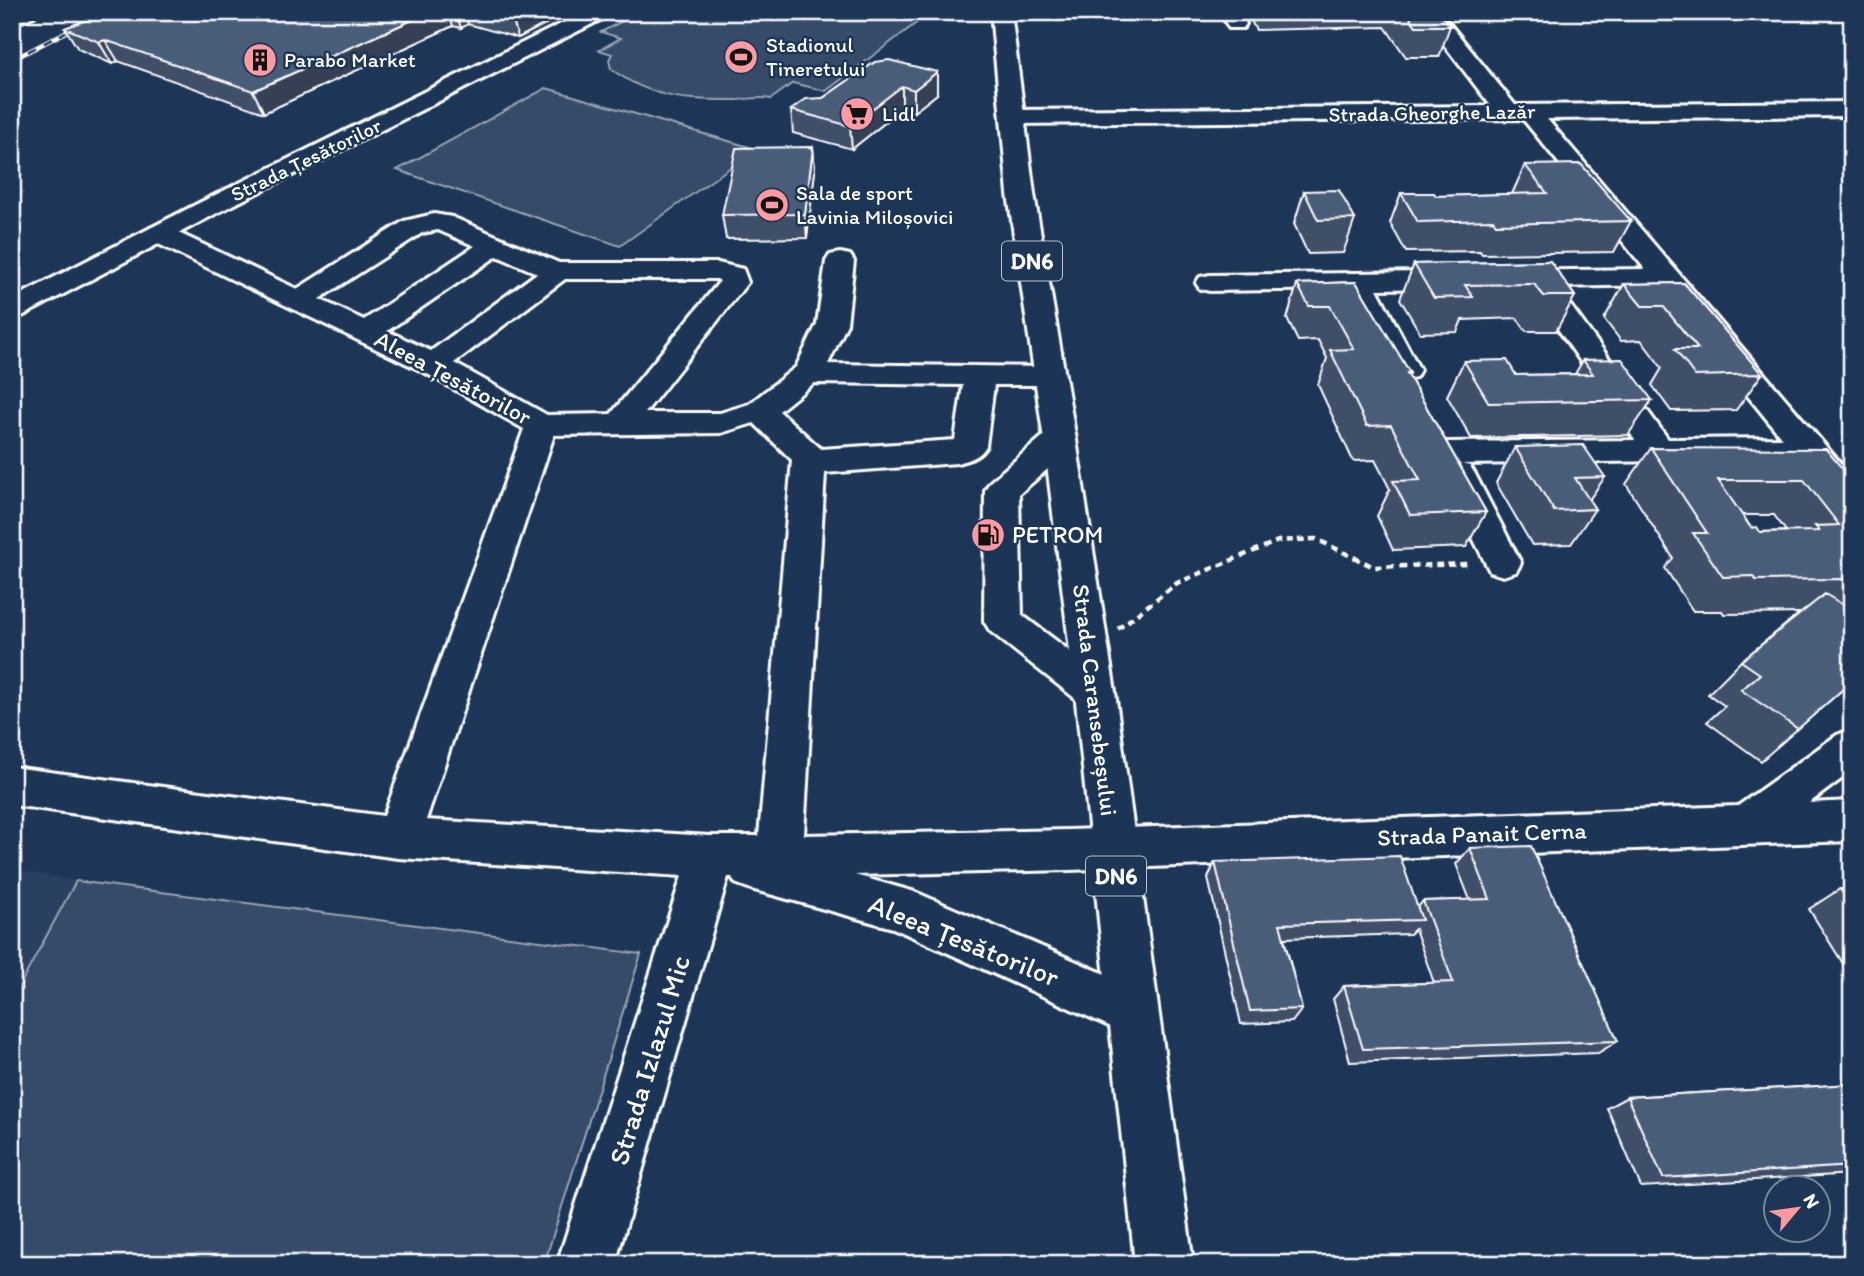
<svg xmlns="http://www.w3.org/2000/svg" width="1864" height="1276" font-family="Itim,sans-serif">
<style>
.built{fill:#2a4161}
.green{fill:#364b69;stroke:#9aa5b4;stroke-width:2}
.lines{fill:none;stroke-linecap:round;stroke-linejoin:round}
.minor-casing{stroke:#fff;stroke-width:6}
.major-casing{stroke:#fff;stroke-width:6}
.path{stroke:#fff;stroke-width:4.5;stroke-dasharray:7 5;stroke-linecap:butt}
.minor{fill:#1d3557;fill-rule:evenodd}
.major{fill:#1d3557;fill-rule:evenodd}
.rail-casing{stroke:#fff;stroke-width:4.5}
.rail{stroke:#1d3557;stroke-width:2.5;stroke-dasharray:9;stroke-linecap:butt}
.wall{fill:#405068;stroke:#fff;stroke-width:2;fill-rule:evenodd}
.shaded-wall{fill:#344155;stroke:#fff;stroke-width:2}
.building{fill:#4a5d79;stroke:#fff;stroke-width:2;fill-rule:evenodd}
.labels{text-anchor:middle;stroke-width:5;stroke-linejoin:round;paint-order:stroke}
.far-poi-label{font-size:21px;fill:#fff;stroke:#1d3557;text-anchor:start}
.far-street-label{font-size:21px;fill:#fff;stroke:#1d3557}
.shield{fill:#1d3557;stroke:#bbc2cd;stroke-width:2}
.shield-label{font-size:23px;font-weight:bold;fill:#fff}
.street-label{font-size:24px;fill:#fff;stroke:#1d3557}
.poi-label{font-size:24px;fill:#fff;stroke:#1d3557;text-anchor:start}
.near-street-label{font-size:28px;fill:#fff;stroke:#1d3557}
</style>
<rect width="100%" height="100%" fill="#1d3557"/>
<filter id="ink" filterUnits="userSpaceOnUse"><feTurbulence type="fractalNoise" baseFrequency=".0143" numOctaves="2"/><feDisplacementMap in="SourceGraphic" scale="14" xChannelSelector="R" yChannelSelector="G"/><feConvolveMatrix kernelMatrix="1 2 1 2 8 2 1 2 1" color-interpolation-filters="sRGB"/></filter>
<g filter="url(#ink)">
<path class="built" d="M12,869l64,12 -64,119z"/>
<path class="green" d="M640,12h291l-105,79 -33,-8 -22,16c-13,-3 -21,0 -33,1 -52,0 -84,0 -127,-31l-2,-9 3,-6 -13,-4 22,-12 -20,-6z
M546,88l210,61 -136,97 -223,-76z
M76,881l565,73 -97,310h-532v-264z"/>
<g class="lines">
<g class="minor-casing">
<path id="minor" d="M12,12h25l-3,4 -22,9z
M1220,12h20l6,12 -3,4h-14z
M1419,12h21l75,93 337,-3v14l-305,3 305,358v35l-12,-4 -40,-49 -338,5 8,2 5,8 46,89 -5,9 -13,4 -13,-4 -49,-98 5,-8 8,-2 -19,-3 -4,-8 4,-8 12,-3 188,-2 -106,-153 -152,2 43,81 -4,7 -11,2 -11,-2 -4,-7 -41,-81 -139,2 -10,-2 -4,-6 4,-6 10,-2 435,-6 -122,-150 -510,5 -8,-2 -3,-5 3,-5 8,-2 478,-4zM1658,285l124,153 -114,1 -111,-152z
M434,214l18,3 107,46h159l25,6 5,13 -103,131h75l29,-9 47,-37 21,-43 9,-63 4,-6 10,-2 10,2 4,6 -7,63 -19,40 222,3 11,2 4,7 -4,7 -11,2h-56l-8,61c-6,11 -17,14 -29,17l-132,10 -21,362 265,-5 669,-24 99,-71 15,-6v42l-43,32 43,-2v40l-783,29 -214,5 60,17 234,101 7,18 -7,18 -18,7 -238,-108 -142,-39 -16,-6 -3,-6h-4l-113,387h-58l125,-388 -284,-18 -386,-53v-38l372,49 140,-387 -102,-58 -272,-131 -4,-6 4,-6 9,-2 9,2 129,61 107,-68zM438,230l37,16 -111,74 -45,-21 103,-66zM497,256l40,17 -106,78 -44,-20zM565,279h152l3,2 -109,133 -64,1 -93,-52zM814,383l149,2 -8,55 -134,9 -42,-38zM754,423l38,37 -33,376h-48l-285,-16 128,-385 167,-2z
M1060,429l12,3 4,8 -4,8 -53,46 3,121 87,66 6,11 -6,11 -14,5 -14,-5 -91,-72 -6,-10 1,-131 5,-8 58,-50z"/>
</g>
<g class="major-casing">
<path id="major" d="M585,12h26l-3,4 -389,196 -197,104 -10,3v-20l189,-97z
M991,12h20l23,182 42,246 39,252 78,572h-58l-60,-572 -31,-252 -36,-246z"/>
</g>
<path class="path" d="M1118,629l59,-46 101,-42 38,-2 58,28 96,-3"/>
<use href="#minor" class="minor"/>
<use href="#major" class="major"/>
<g class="rail-casing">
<path id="rail" d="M12,60l92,-48"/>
</g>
<use href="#rail" class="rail"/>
</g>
<path class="wall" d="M107,12h462l-51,26 -50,-14 -7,4 -8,-2 -189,87 -146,-52 -6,3 -34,-15 -13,-21z
M1246,12h193l11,14 -11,31h-33l-21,-30 -129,3z
M875,62l62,32 -23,18 -12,-3 -50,40 -59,-16 -2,-23 32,-12z
M813,147l2,24 -8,67 -81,1 -4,-24z
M1525,165l106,56 -17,31 -132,2 -2,-3 -74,1 -16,-29 11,-30 35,3 76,-2z
M1304,191l51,28 -12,34 -35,1 -14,-30z
M1550,261l25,35 -19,35h-30l-9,-13 -55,2 -5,12 -37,1 -20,-34 14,-35z
M1356,282l54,91 -1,3 77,136 -20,35 -73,3 -16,-34 13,-27 -15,-29 -22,1 -35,-76 9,-27 -9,-18 -20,1 -11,-22 10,-35z
M1684,283l78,91 -26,36 -65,1 -19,-26 10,-17 -21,-28 -20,1 -17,-22 20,-35z
M1583,360l69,40 -24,35 -157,3 -24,-42 17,-35 52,14 59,-1z
M1515,447l90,30 -16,23 6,9 -24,35 -39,1 -36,-62z
M1651,448l201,32v201l-91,80 -54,-39 18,-16 -17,-12 33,-33 59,-48 -76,1 -2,-3h-29l-28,-43 8,-10 -47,-74zM1743,515h31l12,16 -26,1 -9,-4z
M1470,848l148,193 -20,12 -248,9 -17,-63 11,-13 90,-3 -19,-54 -5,5 -126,4 18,71 -10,13 -51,2 -33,-146 7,-16 203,45 5,-6 47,-1 -14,-36z
M1840,889h12v89l-43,-69z
M1852,1084v90l-211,13 -34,-79 20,-11z"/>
<path class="shaded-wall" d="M430,12h18l5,14 -189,87 -11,-22z
M456,12h8l4,12 -7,4z
M521,12h48l-51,26 -6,-21z
M105,40l13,21 -6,3 -13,-22z
M937,72v22l-23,18v-22z
M902,86v23l-50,40 -2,-23z
M813,147l2,24 -8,67 -2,-24z"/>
<path class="building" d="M107,12h323l-177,79 -148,-51 -6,2 -34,-14z
M495,12h26l-9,5z
M1406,12h33l11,14h-34z
M889,60l48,12 -23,18 -12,-4 -52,40 -59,-16 15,-11 17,-1 52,-36z
M813,147l-8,67 -83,1 14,-67z
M1581,164l50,57 -135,3 -3,-4 -75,2 -17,-29h33l2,3 111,-3 -22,-28z
M1339,190l16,29 -37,1 -14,-29z
M1550,261l25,35h-31l-10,-12 -69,1 8,12 -39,1 -20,-34z
M1356,282l54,91h-3l79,139 -76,3 -17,-34 27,-1 -29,-55 -24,1 -37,-76 24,-1 -24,-43h-21l-12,-22z
M1684,283l78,91 -67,2 -20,-27h23l-35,-43h-21l-18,-22z
M1622,359l30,41 -163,3 -25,-42 43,-1 9,15 77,-1 -10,-14z
M1583,445l22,32 -30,1 20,31 -41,2 -39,-64z
M1651,448l175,1 26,31v100h-11l2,-1 -87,1 -3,-4 -30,1 -30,-44h14zM1718,480h86l35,45 -24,1 4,5 -59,1 -3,-5 -6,1z
M1825,594l27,16v71l-54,48 -57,-39 19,-16 -19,-13z
M1531,846l87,195 -255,8 -19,-63 109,-4 -30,-81 67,-2 -20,-51z
M1400,856l22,64 -142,4 22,85 -52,2 -35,-149z
M1840,889h12v19z
M1852,1084v82l-189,12 -36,-81z"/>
</g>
<defs>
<g id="stadium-disc" transform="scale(1.75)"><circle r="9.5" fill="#ff9aa2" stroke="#1d3557"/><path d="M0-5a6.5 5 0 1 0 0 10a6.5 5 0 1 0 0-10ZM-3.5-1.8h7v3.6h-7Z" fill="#111"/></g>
<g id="building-disc" transform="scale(1.75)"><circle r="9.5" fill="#ff9aa2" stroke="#1d3557"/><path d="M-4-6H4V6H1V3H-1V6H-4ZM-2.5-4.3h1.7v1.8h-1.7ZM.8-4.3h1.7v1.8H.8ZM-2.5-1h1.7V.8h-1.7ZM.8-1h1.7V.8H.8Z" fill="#111"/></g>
<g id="supermarket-disc" transform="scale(1.75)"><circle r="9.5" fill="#ff9aa2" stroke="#1d3557"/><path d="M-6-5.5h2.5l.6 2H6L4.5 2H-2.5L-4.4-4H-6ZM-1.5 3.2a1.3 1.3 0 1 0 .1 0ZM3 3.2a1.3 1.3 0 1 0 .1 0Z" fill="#111"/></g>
<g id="fuel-disc" transform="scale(1.75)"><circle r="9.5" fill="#ff9aa2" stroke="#1d3557"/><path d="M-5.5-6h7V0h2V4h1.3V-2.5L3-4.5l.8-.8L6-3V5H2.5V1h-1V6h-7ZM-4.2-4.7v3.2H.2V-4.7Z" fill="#111"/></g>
</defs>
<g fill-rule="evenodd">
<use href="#stadium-disc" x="741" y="57"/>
<use href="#building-disc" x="260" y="60"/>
<use href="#supermarket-disc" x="857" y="114"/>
<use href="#stadium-disc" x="772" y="205"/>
<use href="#fuel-disc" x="988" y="535"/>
</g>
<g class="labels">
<g class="far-poi-label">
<text x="766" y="52">Stadionul<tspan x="766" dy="24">Tineretului</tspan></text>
<text x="284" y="67">Parabo Market</text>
<text x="882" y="121">Lidl</text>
<text x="796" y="200">Sala de sport<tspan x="796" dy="24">Lavinia Miloșovici</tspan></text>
</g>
<g class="far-street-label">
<text transform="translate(1432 113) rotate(-1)" y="7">Strada Gheorghe Lazăr</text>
<text transform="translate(306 160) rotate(-26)" y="7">Strada Țesătorilor</text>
</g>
<g class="shield">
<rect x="1002" y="241.5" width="60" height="39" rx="5"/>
<rect x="1086" y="856.5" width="60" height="39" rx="5"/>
</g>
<g class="shield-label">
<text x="1032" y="269">DN6</text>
<text x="1116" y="884">DN6</text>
</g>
<g class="street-label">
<text transform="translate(453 378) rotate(28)" y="8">Aleea Țesătorilor</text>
<text transform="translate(1095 700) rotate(83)" y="8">Strada Caransebeșului</text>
<text transform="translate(1482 834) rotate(-2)" y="8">Strada Panait Cerna</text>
</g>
<g class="poi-label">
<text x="1012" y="543">PETROM</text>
</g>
<g class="near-street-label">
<text transform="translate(964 940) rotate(22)" y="10">Aleea Țesătorilor</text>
<text transform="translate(649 1060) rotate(-73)" y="10">Strada Izlazul Mic</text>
</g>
</g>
<rect width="1864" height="1276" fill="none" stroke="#1d3557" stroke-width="42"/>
<rect x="21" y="21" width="1822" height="1234" fill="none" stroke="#fff" stroke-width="2.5" filter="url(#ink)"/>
<g transform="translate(1797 1209) rotate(61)"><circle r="33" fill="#1d3557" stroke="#77869a" stroke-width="2"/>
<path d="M0-5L12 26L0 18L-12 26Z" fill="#ff9aa2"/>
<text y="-10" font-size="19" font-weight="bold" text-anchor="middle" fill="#ffffff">N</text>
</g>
</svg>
